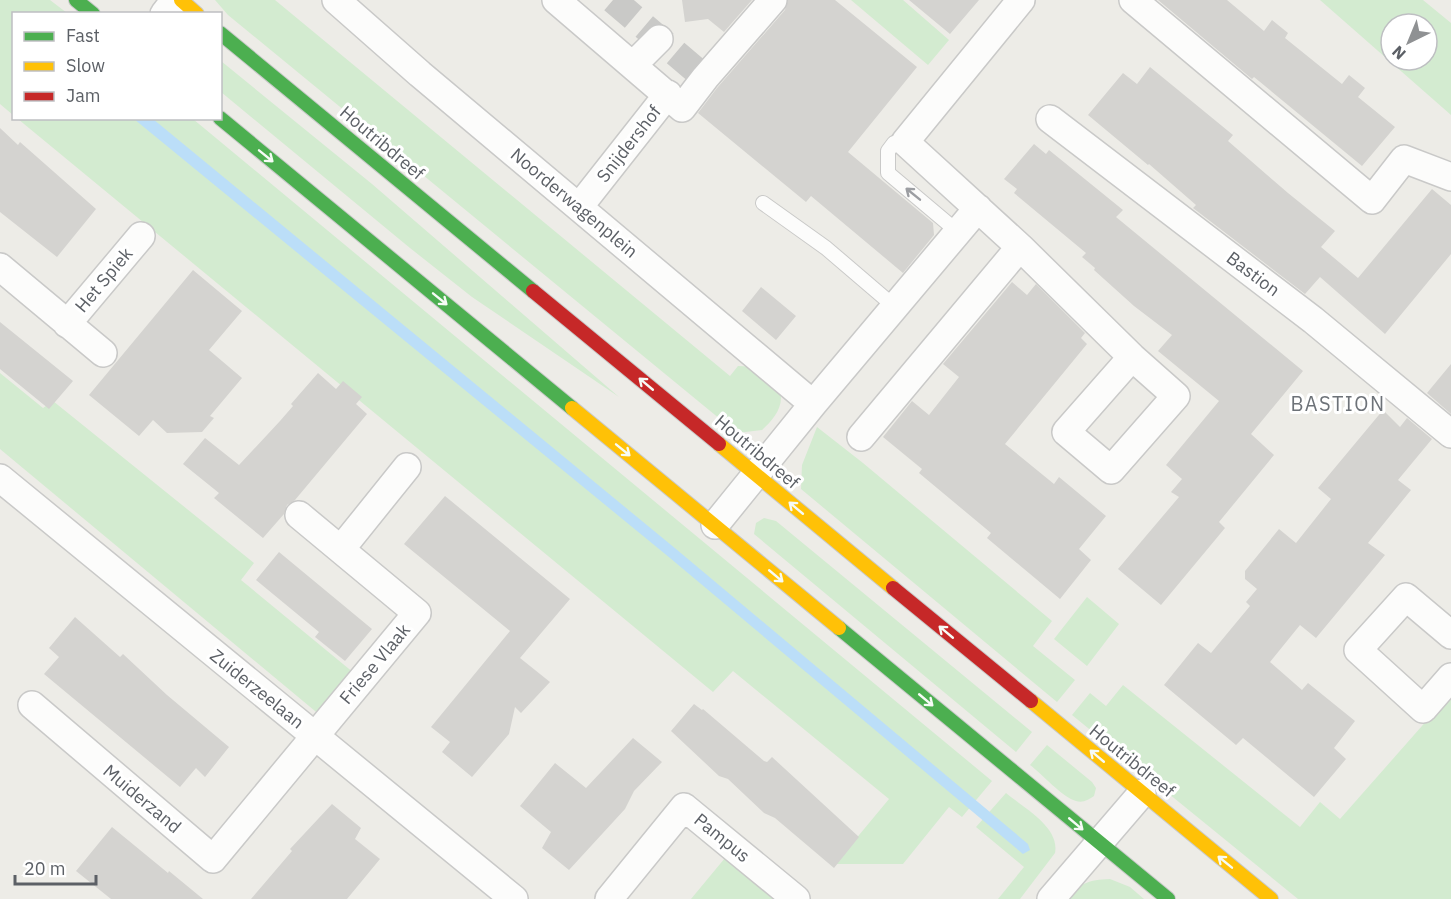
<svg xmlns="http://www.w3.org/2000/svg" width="1451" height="899" font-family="'IBM Plex Sans',sans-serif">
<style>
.green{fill:#d3ebd0;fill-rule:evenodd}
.water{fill:#bbdef8}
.building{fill:#d4d3d0}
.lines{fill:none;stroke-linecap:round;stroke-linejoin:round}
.street-tunnel{stroke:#c9c9c7;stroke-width:27;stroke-dasharray:27 14;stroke-linecap:butt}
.lane-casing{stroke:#c9c9c8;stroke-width:16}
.street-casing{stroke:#c9c9c8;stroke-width:30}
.fast-casing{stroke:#c9cac9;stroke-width:16}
.slow-casing{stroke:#c9cac9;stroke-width:16}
.jam-casing{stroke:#c9cac9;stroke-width:16}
.lane{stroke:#fcfcfb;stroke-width:14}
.street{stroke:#fcfcfb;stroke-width:27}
.fast{stroke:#4caf50;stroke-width:14}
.slow{stroke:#ffc107;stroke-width:14}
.jam{stroke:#c62828;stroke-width:14}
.oneway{stroke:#f6fbf6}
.oneway2{stroke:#9c9ea2}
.labels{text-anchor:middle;stroke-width:6;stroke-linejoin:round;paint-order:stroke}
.street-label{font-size:18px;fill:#5c6066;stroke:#fff}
.neighbourhood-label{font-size:20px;letter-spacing:1.5px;fill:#6d7278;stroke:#fff}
</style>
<rect width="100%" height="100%" fill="#edece7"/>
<path class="green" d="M0,0h50l17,13 -53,1 -1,101 -13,-11z
M215,0h60l455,376 8,-10 22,1c5,6 15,14 19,22 7,16 -6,31 -17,41l-25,3 -509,-418z
M851,0h52l46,40 -21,25z
M1320,0h103l28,23v92zM1391,24h36v36h-36z
M221,61l151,123 247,213 -147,-100 -62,-49 -189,-156z
M18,119h175l799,662 -30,36 -13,-10 -46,57h-68l54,-65 -156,-128 -20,21z
M0,373l43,35 10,-7 201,162 -13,17 119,98 -39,38 -321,-267z
M817,427l46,36 189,158 -19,25 42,34 -18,22 -256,-213 1,-24z
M764,518l12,3 256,211 -16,20 -262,-218 2,-11z
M1087,597l32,27 -32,42 -33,-27z
M1123,685l177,142 20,-25 20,17 111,-126v206h-153l-226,-184 18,-22 16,13z
M1047,745l45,37 4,6 -2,8c-6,4 -11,7 -18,5 -14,-4 -34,-27 -46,-36z
M1006,793c18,15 54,34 49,60l-35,46h-22l26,-32 -48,-40z
M725,858l49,41h-83z
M1110,879l20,8 14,12h-78c14,-16 22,-19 44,-20z"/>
<path class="water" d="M134,119h19l523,430 352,295 2,6 -7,4 -353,-296z"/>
<path class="building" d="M682,0h70l-28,32 -16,-13 -23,3z
M788,0h47l82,67 -69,85 85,71 1,12 -31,38 -92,-77 -5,6 -108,-89 19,-25 68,-78z
M909,0h70l-29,34z
M1158,0h69l37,31 8,-11 16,13 -3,5 57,46 7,-9 16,13 -7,9 37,30 -33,39 -108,-89 -2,2z
M1150,67l83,68 -5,6 60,52 47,38 -14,16 37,31 74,-89 19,16v49l-66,80 -65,-57 -15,17 -112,-86 3,-3 -47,-41 -1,1 -60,-50 35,-42 14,11z
M0,128l18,17 2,-3 76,67 -39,48 -57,-45z
M1034,144l12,10 3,-4 74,60 -7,7 187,154 -52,63 23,21 -55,67 6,6 -64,77 -43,-36 61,-72 -8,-5 11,-13 -16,-14 53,-64 -61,-50 14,-16 -38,-29 -40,-36 1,-2 -13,-11 4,-4 -72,-60 3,-4 -13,-10z
M193,270l49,41 -33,39 33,28 -32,38 4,2 -12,14 -35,1 -14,-13 -14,16 -50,-41z
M1012,282l15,13 9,-11 49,49 -4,5 6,6 -82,100 49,40 5,-7 47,39 -27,33 12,11 -31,39 -73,-61 4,-5 -72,-60 3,-4 -39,-32 29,-36 17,14 30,-38 -16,-13z
M761,287l35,29 -20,24 -34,-29z
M0,322l73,59 -24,28 -49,-40z
M1451,364v50l-24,-21z
M318,373l18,16 7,-8 19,16 -6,7 11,10 -72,86 -8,5 -3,9 -21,24 -49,-40 5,-5 -36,-29 22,-26 34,27 41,-44 13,-15 -2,-2z
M1383,410l17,17 7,-9 25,21 -34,41 13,10 -43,53 17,12 -69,83 -16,-13 -30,37 32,28 6,-7 47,38 -21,27 12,11 -32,38 -71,-59 -7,7 -72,-60 34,-42 13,10 39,-47 -4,-4 11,-13 -12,-10v-8l34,-42 17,14 35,-44 -13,-11z
M445,496l125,103 -50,59 30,24 -29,31 -6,-6 -6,27 -37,43 -30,-25 8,-10 -19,-15 79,-96 -106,-87z
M279,552l93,77 -27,32 -30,-24 4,-5 -63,-52z
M75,617l45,40 3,-3 44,41 62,52 -24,30 -9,-9 -16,19 -136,-113 15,-17 -10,-9z
M694,704l8,6 1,-1 61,52 3,1 5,-5 87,80 -25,31 -59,-50 -11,-5 -36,-34 -9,-3 -48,-45z
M633,738l29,24 -28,29 -9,18 -56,61 -27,-22 9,-16 -31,-26 35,-43 31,25z
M332,804l29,24 -6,11 25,20 -33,40h-96l41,-48 -2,-2z
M112,827l56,46 1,-2 34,28h-92l-35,-28z"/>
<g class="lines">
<path class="street-tunnel" d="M613,0l92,78"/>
<g class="lane-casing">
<path id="lane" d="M894,143l-6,8v22l70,59
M763,203l63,45 69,59"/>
</g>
<g class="street-casing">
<path id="street" d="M336,0l84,74 393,330
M556,0l126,108 23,-30 68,-78
M1021,0l-116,142 115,105 112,110 44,39 -65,74 -45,-38 66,-75
M1133,0l239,200 32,-41 47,18
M164,14l11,-14
M633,65l26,-26
M1050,119l263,201 138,114
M579,207l89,-113
M0,267l103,86
M67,324l74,-88
M861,437l159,-190
M0,478l514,421
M715,525l98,-121 165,-196
M341,549l66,-82
M1451,635l-45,-38 -48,53 65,59 28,-32
M32,705l181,154 204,-246 -118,-98
M609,899l75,-92 112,92
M1051,899l91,-106"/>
</g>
<g class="fast-casing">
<path id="fast" d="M76,0l17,14
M220,33l313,258
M220,118l352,290
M839,628l329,271"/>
</g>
<g class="slow-casing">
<path id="slow" d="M181,0l16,14
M572,408l267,220
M719,444l174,144
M1031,701l240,198"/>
</g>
<g class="jam-casing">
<path id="jam" d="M533,291l186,153
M893,588l138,113"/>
</g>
<use href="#lane" class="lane"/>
<use href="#street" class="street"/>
<use href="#fast" class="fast"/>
<use href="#slow" class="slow"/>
<use href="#jam" class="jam"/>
</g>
<defs><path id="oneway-shaft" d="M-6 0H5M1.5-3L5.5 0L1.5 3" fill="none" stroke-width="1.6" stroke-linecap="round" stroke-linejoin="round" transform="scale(1.5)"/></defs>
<g class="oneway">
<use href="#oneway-shaft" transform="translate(266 156) rotate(39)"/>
<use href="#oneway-shaft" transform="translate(440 299) rotate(39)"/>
<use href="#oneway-shaft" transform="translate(646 384) rotate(-140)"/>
<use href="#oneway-shaft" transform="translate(623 450) rotate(39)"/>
<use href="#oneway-shaft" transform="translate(796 508) rotate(-140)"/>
<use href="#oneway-shaft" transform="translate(776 576) rotate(40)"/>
<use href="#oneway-shaft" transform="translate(946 632) rotate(-140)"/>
<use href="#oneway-shaft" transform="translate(926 700) rotate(40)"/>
<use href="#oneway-shaft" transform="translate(1097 756) rotate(-140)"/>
<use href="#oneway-shaft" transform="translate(1076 824) rotate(40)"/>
<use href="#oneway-shaft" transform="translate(1225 862) rotate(-141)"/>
</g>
<use class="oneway2" href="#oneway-shaft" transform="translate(913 194) rotate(-141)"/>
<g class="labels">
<g class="street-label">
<text transform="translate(382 143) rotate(40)" y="6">Houtribdreef</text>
<text transform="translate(629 144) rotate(-52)" y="6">Snijdershof</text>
<text transform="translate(574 203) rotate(40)" y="6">Noorderwagenplein</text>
<text transform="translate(1253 274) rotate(37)" y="6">Bastion</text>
<text transform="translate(104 280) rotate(-50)" y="6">Het Spiek</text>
<text transform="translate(757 452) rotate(40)" y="6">Houtribdreef</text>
<text transform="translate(375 664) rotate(-50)" y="6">Friese Vlaak</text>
<text transform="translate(257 689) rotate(39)" y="6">Zuiderzeelaan</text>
<text transform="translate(1132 761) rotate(39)" y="6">Houtribdreef</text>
<text transform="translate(142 799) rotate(40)" y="6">Muiderzand</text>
<text transform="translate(722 838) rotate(39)" y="6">Pampus</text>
</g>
<g class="neighbourhood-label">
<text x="1338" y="411">BASTION</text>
</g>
</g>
<rect x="12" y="12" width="210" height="108" fill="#ffffff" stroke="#bebfc2" stroke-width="1.5"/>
<rect x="24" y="32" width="30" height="9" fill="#4caf50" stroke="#bebfc2" stroke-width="1.5"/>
<text x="66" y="42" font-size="18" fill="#5c6066">Fast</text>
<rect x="24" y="62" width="30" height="9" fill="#ffc107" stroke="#bebfc2" stroke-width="1.5"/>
<text x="66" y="72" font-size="18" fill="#5c6066">Slow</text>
<rect x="24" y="92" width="30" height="9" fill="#c62828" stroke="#bebfc2" stroke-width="1.5"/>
<text x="66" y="102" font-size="18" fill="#5c6066">Jam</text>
<g transform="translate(1409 42) rotate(223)"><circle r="28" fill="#ffffff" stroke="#bebfc2" stroke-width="1.5"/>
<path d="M0-4.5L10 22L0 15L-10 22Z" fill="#8f9193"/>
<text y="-9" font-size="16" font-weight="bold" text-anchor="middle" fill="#5c6066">N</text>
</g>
<path d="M15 875v9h81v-9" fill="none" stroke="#5c6066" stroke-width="3"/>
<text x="24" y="875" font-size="18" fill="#5c6066" stroke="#ffffff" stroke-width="4.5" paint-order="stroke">20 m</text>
</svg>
